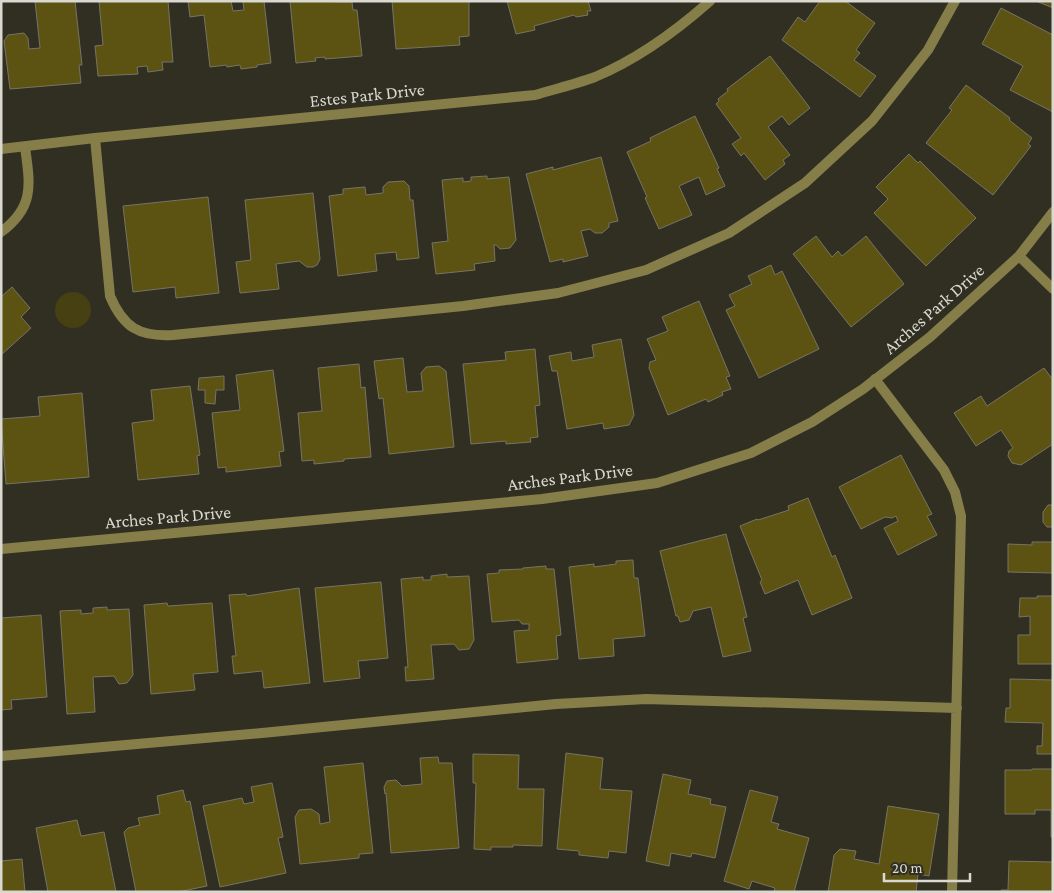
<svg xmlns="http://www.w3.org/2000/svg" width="1054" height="893" font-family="'Crimson Pro',serif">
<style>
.green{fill:#464012}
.building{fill:#5c5312;stroke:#767465}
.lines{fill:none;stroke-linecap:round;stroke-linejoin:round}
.service{stroke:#867e49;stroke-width:10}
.minor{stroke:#867e49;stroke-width:10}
.labels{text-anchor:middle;stroke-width:5;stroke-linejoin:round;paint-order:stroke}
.street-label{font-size:18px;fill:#dad9d1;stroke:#312f22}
</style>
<rect width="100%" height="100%" fill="#312f22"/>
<path class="green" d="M55 310a18 18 0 1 1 36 0a18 18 0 1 1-36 0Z"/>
<path class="building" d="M35,1h40l7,64h-3l2,18 -71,6 -6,-48 4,-6 16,-2 4,5 1,11 11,-1z
M99,1h69l5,61h-11l1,8 -15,2 -1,-6 -10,1 1,7 -40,2 -3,-30 8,-1z
M188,1h43l2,10 11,-1 -1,-9h21l7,62 -14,2v2l-16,2 -1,-4 -13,2 -1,-2 -16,2 -6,-52 -14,2z
M290,1l62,1 1,8h4l5,46 -37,3v-2l-10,1 1,3 -20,2z
M392,1h77v35l-10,1 1,8 -64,4z
M507,1h81l3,10h-4l1,4 -12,2 -2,-2 -40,11 1,4 -19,4z
M820,1h25l30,22 -19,27 4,3 -6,7 22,16 -16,21 -78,-57 16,-23 7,5z
M1036,1h17v7z
M1001,8l52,27v77l-43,-22 13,-24 -41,-22z
M770,56l40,52 -21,17 -7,-9 -14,11 22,28 -7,5 2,4 -20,16 -21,-27 -3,3 -9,-12 9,-6 -25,-34 3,-3 -1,-2 10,-8 -1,-2z
M966,85l44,33 -1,2 23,18 -4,6 3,2 -38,49 -67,-52 26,-33 -3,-2z
M695,116l24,52 -2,1 8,17 -19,9 -7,-18 -20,9 13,29 -33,14 -14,-31 2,-1 -20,-45 24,-11 -1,-3z
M909,154l9,9 2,-2 56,57 -50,48 -52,-53 14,-14 -12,-12z
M601,157l17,64 -9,2v4l-7,6h-7l-5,-4 -9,2 7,25 -25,6v-3l-13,3 -24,-88 27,-7v3z
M487,176v3l22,-2 7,63 -6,8 -10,1 -4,-4h-2l1,16 -21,3 1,6 -39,4 -4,-31 16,-2 -6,-61 21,-2v4l8,-1v-4z
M404,181l5,5 1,14h3l6,58 -22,2 -1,-8 -21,2 2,17 -39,5 -9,-80 14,-2v-5l22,-2 1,8 17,-2v-6l5,-5z
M313,193l7,66 -3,6 -4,2h-6l-8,-6 -23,3 3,25 -39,4 -4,-31 15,-2 -6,-60z
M208,197l11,96 -43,5 -1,-11 -42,5 -10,-86z
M816,236l16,21 6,-6 4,5 24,-20 38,48 -53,43 -58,-73z
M771,265l4,10 7,-4 37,78 -60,29 -33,-68 9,-4 -6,-11 23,-11 -4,-8z
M12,287l18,21 -9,9 10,11 -30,27v-58z
M699,301l31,75 -4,1 5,12 -9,3 1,3 -15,7 -2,-3 -38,16 -19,-47 1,-6 6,-2 -9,-21 21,-8 -6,-14z
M621,339l13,76 -5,10 -25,4 -1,-6 -36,6 -10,-58h-5l-3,-15 22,-4 1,9 22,-4 -2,-12z
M535,349l5,56 -5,1 3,31 -8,1 1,4 -25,2v-3l-35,3 -8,-80 43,-4 -1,-8z
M403,358l4,34 16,-1 -2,-18 5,-6 13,-1 7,5 8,76 -65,7 -6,-56 -4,1 -5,-38z
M359,364l2,24 4,-1 6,70 -27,2v2l-30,3v-4l-12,1 -4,-48 24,-2 -4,-43z
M1044,368l9,12v64l-32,21 -9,-2 -4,-7 1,-5 4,-3 -12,-18 -25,16 -22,-33 27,-17 6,10z
M273,370l11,81 -5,1 2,14 -55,6v-5l-8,1 -6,-55 28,-3 -4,-35z
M224,376v14h-8l-1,14 -10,-1v-13h-7l1,-12z
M190,386l10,69 -3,1 2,18 -61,6 -6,-57 22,-3 -3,-30z
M82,393l7,84 -83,7 -5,-65 39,-3 -2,-19z
M901,455l31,59 -5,2 10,19 -39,20 -14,-27 14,-7 -2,-5 -4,2 -7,-1 -24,12 -22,-42z
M808,498l24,59 3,-2 17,43 -40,17 -14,-35 -33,14 -5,-12 2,-2 -22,-54 17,-7 1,1 31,-10 -1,-4z
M1048,505h5v22h-6l-4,-5v-10z
M726,534l21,83 -4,1 8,33 -28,6 -12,-50 -18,4 -4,9 -9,2 -2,-6h-2l-16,-65z
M1032,542h21v31l-45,-1v-28l24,1z
M633,560l1,18h4l7,58 -32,3 1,17 -35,3 -10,-92 25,-3v3l22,-3v-3z
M546,566v3h8l7,66 -5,1 2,23 -41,4 -3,-32 15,-1v-6h-7l-3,-4 -27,2 -5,-48 12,-1v-3l24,-1v-1z
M447,574v3l22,-1 5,64 -5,9 -10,1 -5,-6 -23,1 3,34 -28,2 -1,-14h3l-7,-88 22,-2v3h8v-4z
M381,582l7,76 -30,3 2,17 -36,4 -9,-94z
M299,588l11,95 -46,5 -2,-17 -28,3 -2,-18h4l-7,-61 17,-1 1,2z
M1037,596h16v68h-35v-29h12v-19l-11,1 1,-19h17z
M167,603l1,3 44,-3 6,69 -25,2 2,16 -44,4 -7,-89z
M107,607v3l22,-1 4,66 -6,8 -8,1 -5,-8 -21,1 2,35 -28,2 -7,-103 21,-1v4l12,-1v-5z
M41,615l6,82 -36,3 1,9 -11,1v-92z
M1010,679l43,1v74h-16v-8h5l1,-23 -38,-1 1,-14h4z
M566,753l37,5 -3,31 32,2 -6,62 -17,-2 -1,7 -29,-3v-4l-22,-2z
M473,754l46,1 -1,34h26l-2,57 -29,-1v2h-22v3l-17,-1 2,-66h-3z
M438,757l1,6h13l7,85 -68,5 -5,-60 -1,1 -1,-7 3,-6 9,-1 6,6 20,-2 -2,-26z
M363,763l10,90 -14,1v4l-59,6 -5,-47 4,-7 12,-1 8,5 1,10 10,-2 -6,-55z
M1032,769h21v68h-2v-27h-16v4h-30v-44h27z
M663,774l28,6 -3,14 23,5 -1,5 16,3 -11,51 -23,-5 -1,4 -20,-4 -2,13 -23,-5z
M272,783l11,54 -5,1 8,35 -66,14 -17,-81 39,-8 2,6 10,-2 -3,-15z
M183,790l3,12 4,-1 17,85 -29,6h-42l-12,-60 4,-4 12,-3 -2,-7 22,-4 -3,-18z
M750,790l28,7 -7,25 8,2 -2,5 32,9 -15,54h-20l1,-4 -23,-7 -3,8 -25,-8z
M888,806l51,8 -10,62 -11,-2 -2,18h-88l6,-37 6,-6 16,2 -2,8 25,5z
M77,820l4,16 23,-4 12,60h-68l-12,-64z
M22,859l3,33h-24v-31z
M1009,861l44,1v30h-52v-2h7z"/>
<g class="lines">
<path class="service" d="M95,138l15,158c13,31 29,41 63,39l290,-29 95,-13 88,-23 83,-37 76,-50 67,-62 56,-71 27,-49
M1,232c34,-25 29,-48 24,-85
M875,379l69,91 11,22 6,24 -9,376
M1,756l261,-23 294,-29 90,-5 311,9"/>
<path class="minor" d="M1,149l94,-11 440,-43c20,-6 41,-11 60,-18 43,-18 80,-45 115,-76
M1019,256l34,33
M1,549l541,-50 115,-16 94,-30 61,-31 51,-33 67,-52 89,-81 34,-44"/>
</g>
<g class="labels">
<g class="street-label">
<text transform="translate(367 95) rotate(-6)" y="6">Estes Park Drive</text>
<text transform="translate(934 309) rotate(-41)" y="6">Arches Park Drive</text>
<text transform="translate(570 477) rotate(-7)" y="6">Arches Park Drive</text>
<text transform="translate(168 517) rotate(-5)" y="6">Arches Park Drive</text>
</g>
</g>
<rect width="1054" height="893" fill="none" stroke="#dad9d1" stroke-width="5"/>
<path d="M884 873v8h86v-8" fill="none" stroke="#dad9d1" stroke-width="2.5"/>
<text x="892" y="873" font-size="15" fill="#dad9d1" stroke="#312f22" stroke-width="4" paint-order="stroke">20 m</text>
</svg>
